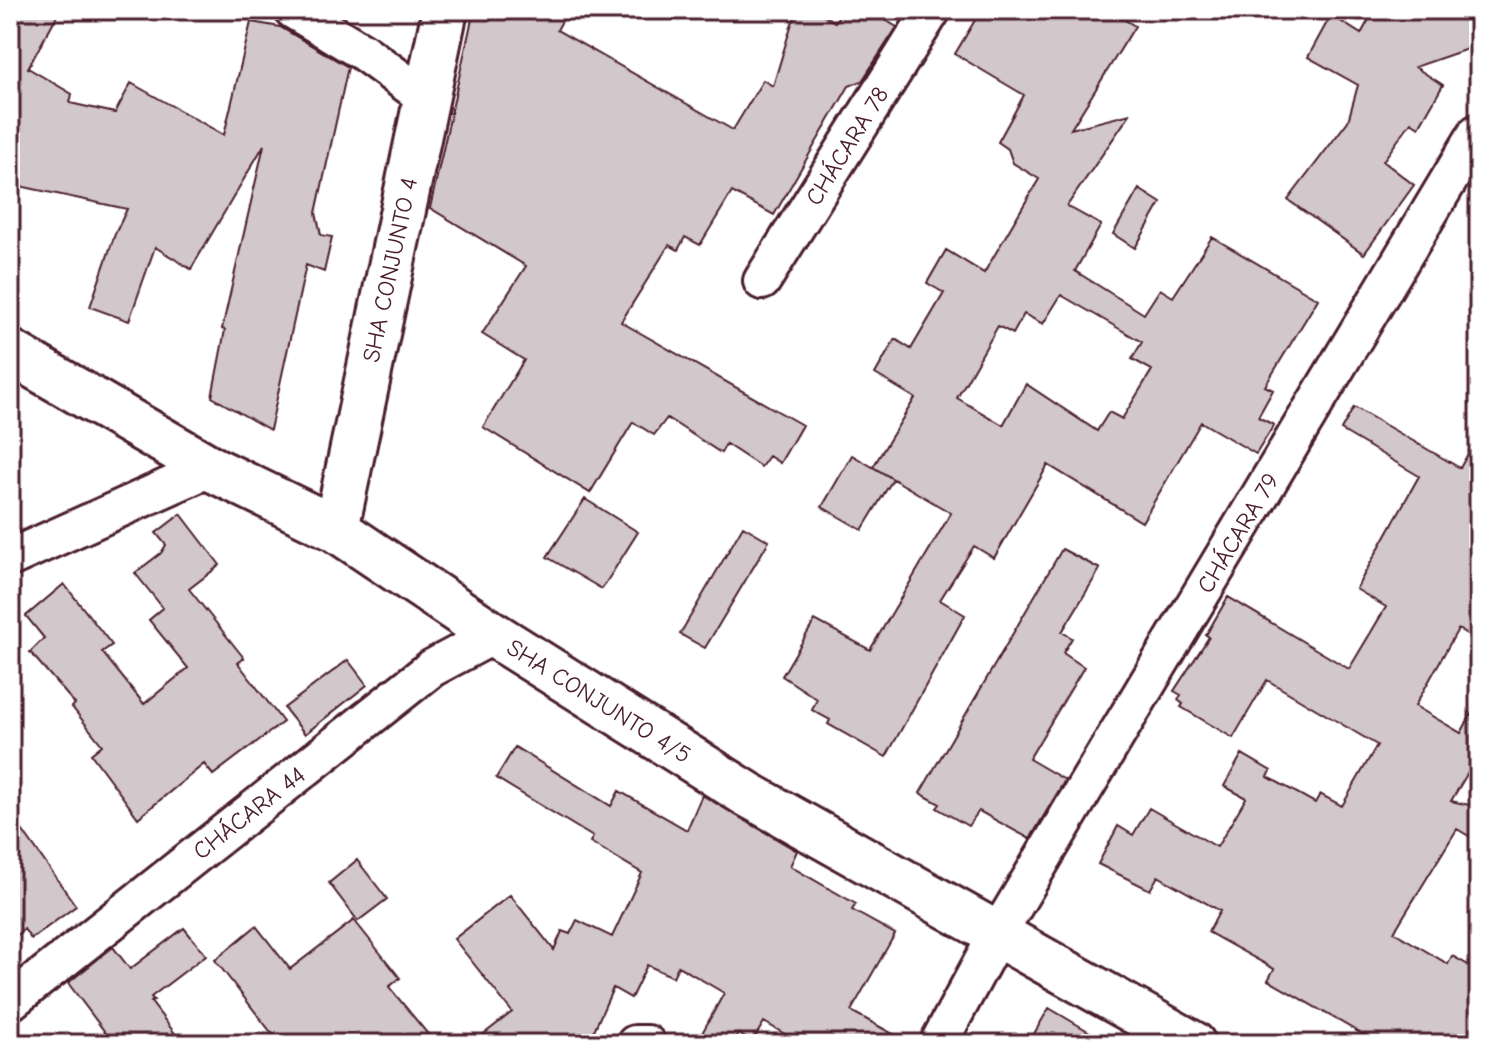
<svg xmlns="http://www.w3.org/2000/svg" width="1489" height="1054" font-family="'Comic Neue',sans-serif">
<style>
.building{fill:#d2c7cb;stroke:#4a1f2b;stroke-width:2;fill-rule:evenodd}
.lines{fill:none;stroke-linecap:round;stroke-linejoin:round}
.street-casing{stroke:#4a1f2b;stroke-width:42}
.secondary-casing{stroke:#4a1f2b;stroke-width:50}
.street{stroke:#fff;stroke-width:36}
.secondary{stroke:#fff;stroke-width:44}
.labels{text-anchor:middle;stroke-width:6;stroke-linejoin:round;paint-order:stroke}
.street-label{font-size:24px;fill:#4a1f2b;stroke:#fff}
</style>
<rect width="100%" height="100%" fill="#fff"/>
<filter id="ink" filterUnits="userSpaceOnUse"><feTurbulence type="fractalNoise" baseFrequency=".0125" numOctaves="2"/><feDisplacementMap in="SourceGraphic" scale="16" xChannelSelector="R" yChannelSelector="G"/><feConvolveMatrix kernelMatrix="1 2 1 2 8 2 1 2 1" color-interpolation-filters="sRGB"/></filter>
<g filter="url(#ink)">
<path class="building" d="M10,10h50l-32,58 44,26 -2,9 45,10 16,-30 93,52 27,-113 29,5 68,40 -32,146 5,22 11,2 -8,35 -18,-7 -36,165 -58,-33 13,-67 -3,-1 42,-184 -73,124 -36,-22 -26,74 -39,-14 25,-73 12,-25 -117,-25z
M474,10h94l-11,20 176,100 30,-50 10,6 19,-63 8,-13h15l20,12 7,-12h26l29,17 -35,54 -13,5 -75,129 -42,-23 -32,53 -15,-8 -7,13 -9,-5 -48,77 181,103 -22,38 -11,-7 -8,11 -35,-23 -5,9 -54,-35 -13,17 -21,-13 -43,71 -107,-66 41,-67 -42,-26 44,-68 -96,-58z
M981,10h127l27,16 -64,103 59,-15 -63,92 34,19 -26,46 69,43 16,-25 13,8 39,-60 106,62 -53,87 8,4 -15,27 16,8 -18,29 -55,-32 -59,100 -94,-57 -54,93 -20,-12 -34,54 25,15 -79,142 -58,-33 2,-4 -18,-10 5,-11 -35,-23 33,-56 55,30 81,-137 -78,-46 42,-69 -40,-24 20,-35 16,10 33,-56 -17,-10 19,-33 38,23 55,-94 -26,-16 -5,-14 -10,-7 26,-47 -69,-41zM1061,295l81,47 -10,17 20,11 -30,49 -13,-7 -12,19 -71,-47 -23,41 -46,-27 41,-72 15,8 11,-20 19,10z
M1374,10h105v35l-64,22 28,18 -24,42 -8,-5 -28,39 31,24 -50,69 -76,-54 60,-79 10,-36 -50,-28 23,-42 30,19z
M1139,189l22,14 -26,45 -22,-14z
M1354,407l106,61 19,-34v207l-21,-12 -43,77 46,27 18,-33v54l-28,47 28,6v35l-22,-13 -63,103 54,32 4,-8 27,15v73h-100l-111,-64 6,-11 -66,-37 12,-21 -62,-35 -8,14 -52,-26 20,-38 15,9 16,-27 68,39 29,-49 -22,-12 18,-32 29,17 -3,6 47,26 5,-9 22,12 35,-61 -110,-65 -34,58 -52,-31 2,-3 -5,-4 3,-5 -7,-4 35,-54 -3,-2 22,-38 121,72 37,-62 -30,-18 63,-113 -78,-46z
M852,455l41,24 -31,51 -40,-23z
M585,499l53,33 -36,57 -55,-32z
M181,514l39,51 -31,24 55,69 -6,5 45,59 -70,53 -9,-11 -66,54 -47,-64 11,-9 -30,-38 3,-3 -45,-52 14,-14 -18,-22 38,-32 48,61 -10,7 42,52 44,-36 -39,-48 14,-12 -28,-35 26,-20 5,-8 -10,-12z
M743,526l26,15 -64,107 -25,-14z
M1062,549l38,20 -38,63 10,6 -9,15 21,14 -55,92 36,21 -35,59 -51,-28 -11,15 -31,-18 3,-4 -20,-11z
M348,660l19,25 -62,49 -21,-26z
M515,747l96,59 8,-15 68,39 15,-35 95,56 -7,15 66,38 -4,6 43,24 -44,77 60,33h-109l-38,-22 -12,20 -13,-8 -6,10h-15l-17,-9 23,-42 -46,-27 -5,11 -26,-12 -16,33 -18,-10 -25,56h-117l41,-32 -58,-73 56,-44 44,55 8,-19 8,3 7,-14 35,17 30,-64 -52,-31 3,-5 -97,-59z
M10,813l66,93 -45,33 -7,-10 -14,12z
M357,860l30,39 -29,22 -29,-38z
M354,920l46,58 -11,9 47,57h-156l-65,-84 41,-34 34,43z
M184,928l22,27 -55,42 3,3 -3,2 32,42h-69l-46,-61 45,-36 17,22z
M1049,1008l61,36h-82z"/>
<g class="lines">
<g class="street-casing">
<path id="street" d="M293,10l70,42 63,46
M762,281l170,-271
M10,558l200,-90
M10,1002l422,-334 62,-33
M635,1044h12
M938,1044l60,-111 479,-800"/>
</g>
<g class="secondary-casing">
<path id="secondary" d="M10,352l200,116 126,61 158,106 253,159 446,250
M336,529l109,-519"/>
</g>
<use href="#street" class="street"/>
<use href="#secondary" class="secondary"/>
</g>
</g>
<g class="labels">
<g class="street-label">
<text transform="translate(847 146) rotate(-58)" y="8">CHÁCARA 78</text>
<text transform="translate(390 270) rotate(-78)" y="8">SHA CONJUNTO 4</text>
<text transform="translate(1238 533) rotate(-59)" y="8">CHÁCARA 79</text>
<text transform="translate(599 701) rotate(32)" y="8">SHA CONJUNTO 4/5</text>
<text transform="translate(249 813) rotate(-38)" y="8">CHÁCARA 44</text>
</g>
</g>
<rect width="1489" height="1054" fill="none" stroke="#fff" stroke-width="40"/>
<rect x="20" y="20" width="1449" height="1014" fill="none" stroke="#4a1f2b" stroke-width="3" filter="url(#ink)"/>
</svg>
